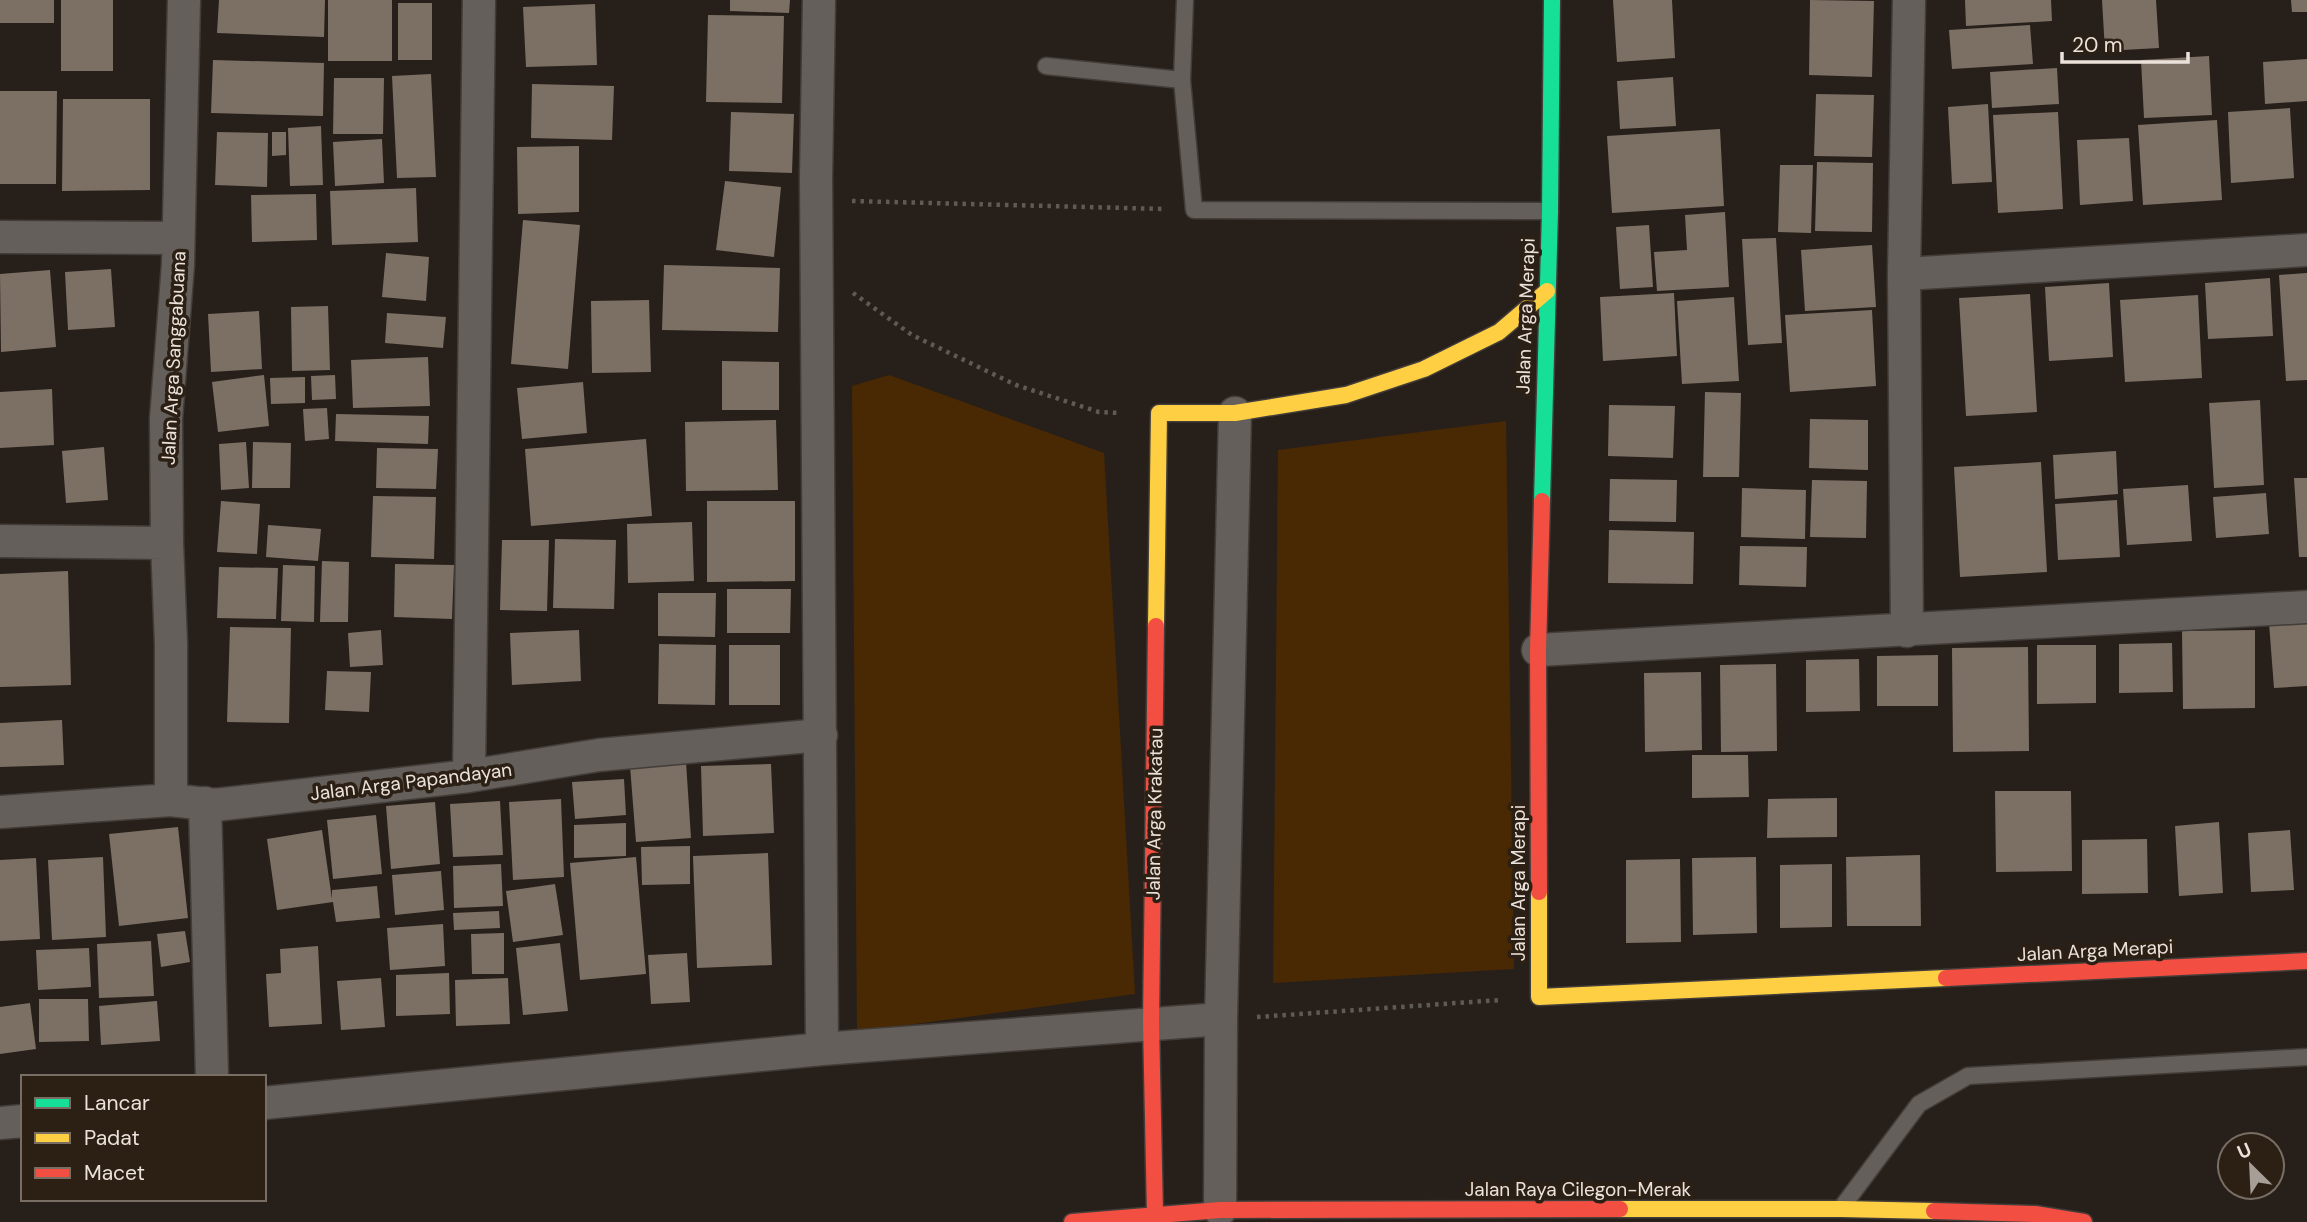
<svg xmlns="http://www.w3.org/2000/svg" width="2307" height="1222" font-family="'DM Sans',sans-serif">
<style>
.green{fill:#492804}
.building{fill:#7c7065}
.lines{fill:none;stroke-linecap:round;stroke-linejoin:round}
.lane-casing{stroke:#433d39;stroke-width:19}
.street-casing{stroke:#433d39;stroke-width:35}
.fast-casing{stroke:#433d39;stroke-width:19}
.slow-casing{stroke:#433d39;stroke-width:19}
.jam-casing{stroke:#433d39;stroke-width:19}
.path{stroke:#5e5a56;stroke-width:4.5;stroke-dasharray:3.5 5;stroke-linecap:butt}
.lane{stroke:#645f5b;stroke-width:16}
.street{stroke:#645f5b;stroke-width:32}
.fast{stroke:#16e098;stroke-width:16}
.slow{stroke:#ffcf43;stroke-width:16}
.jam{stroke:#f24e42;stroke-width:16}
.labels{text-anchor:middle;stroke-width:7;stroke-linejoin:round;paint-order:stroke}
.street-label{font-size:19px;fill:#ebe2db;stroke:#2c2015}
</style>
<rect width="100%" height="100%" fill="#27201a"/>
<path class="green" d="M889,375l215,78 31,541 -278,38 -5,-646z
M1506,421l8,548 -241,14 5,-533z"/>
<path class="building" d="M0,0h54v23h-54z
M61,0h52v71h-52z
M219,0h106l-1,37 -107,-4z
M328,0h64v61h-64z
M730,0h60l-1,13 -59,-2z
M1613,0h59l3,58 -58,4z
M1810,0l64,1 -2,76 -63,-2z
M1965,0h86l1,21 -86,5z
M2102,0h54l3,48 -54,3z
M2291,0h16v12h-15z
M398,3h34v57h-34z
M595,4l2,61 -71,2 -3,-60z
M708,15l76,1 -2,87 -76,-1z
M2030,25l3,39 -81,5 -3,-39z
M2209,56l3,59 -68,3 -3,-58z
M2307,59v42l-42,3 -2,-42z
M213,60l111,3 -1,53 -112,-3z
M2057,68l2,36 -67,4 -2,-36z
M431,74l5,103 -39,1 -5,-102z
M1673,77l3,49 -56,3 -3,-48z
M334,78h50l-1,56h-50z
M532,84l82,2 -2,54 -81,-2z
M0,91h57l-1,93h-56z
M1816,94l58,1 -2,62 -58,-1z
M63,99h87v91l-88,1z
M1988,104l4,78 -40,2 -4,-77z
M2290,108l4,70 -63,5 -3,-71z
M731,112l63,2 -2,59 -63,-2z
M2058,112l5,97 -65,4 -5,-98z
M2217,120l5,80 -79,5 -5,-80z
M321,126l2,59 -33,1 -2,-58z
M1720,129l4,77 -112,7 -5,-77z
M217,132l51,1 -1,54 -52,-2z
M272,132h14v23l-14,1z
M2129,138l4,63 -53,4 -3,-65z
M382,139l2,44 -49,3 -2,-44z
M579,146v66l-61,2 -1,-67z
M1817,162l56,1 -1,69 -57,-1z
M1780,165h33l-2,68 -33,-1z
M725,181l56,6 -7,70 -58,-7z
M416,188l2,54 -86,3 -2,-54z
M316,194l1,46 -65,2 -1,-47z
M1725,212l4,75 -72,4 -3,-39 33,-2 -2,-35z
M523,220l57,5 -12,144 -57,-5z
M1649,225l4,62 -33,2 -4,-62z
M1776,238l6,105 -34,2 -6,-106z
M1872,245l4,62 -71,4 -4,-61z
M386,253l43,4 -3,44 -44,-4z
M664,265l116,3 -2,64 -116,-2z
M111,269l4,58 -47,3 -3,-58z
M50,270l6,77 -55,5 -1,-78z
M2307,273v107l-21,1 -7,-106z
M2270,278l3,58 -65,3 -3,-56z
M2109,283l4,74 -64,4 -4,-74z
M1674,293l3,63 -74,5 -3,-64z
M2030,294l7,118 -71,4 -7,-118z
M2198,295l4,83 -77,4 -5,-82z
M1734,297l5,84 -57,3 -5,-83z
M649,300l2,72 -59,1 -1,-72z
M328,306l2,64 -38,1 -1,-64z
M1872,310l4,76 -86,6 -5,-77z
M259,311l3,58 -51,3 -3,-58z
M387,313l59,4 -3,31 -58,-5z
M428,357l2,49 -77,2 -2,-48z
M722,361l57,1v48h-57z
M264,375l5,51 -51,6 -6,-50z
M335,375l1,24 -24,1 -1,-24z
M305,377v26l-34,1 -1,-26z
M583,382l4,51 -65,6 -5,-51z
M52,389l2,56 -54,3v-56z
M1705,392l36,1 -2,84h-36z
M2260,400l4,85 -50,3 -5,-85z
M1609,405l66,1 -2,52 -65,-2z
M327,408l2,31 -24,2 -2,-32z
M336,414l93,2 -1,28 -93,-3z
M1810,419l58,1v50l-59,-2z
M776,420l2,70 -92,1 -1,-69z
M646,439l6,77 -121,10 -6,-77z
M246,442l3,46 -28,2 -2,-46z
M253,442l38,1 -1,45h-38z
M104,447l4,53 -42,3 -4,-52z
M377,448l61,1 -2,40 -60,-1z
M2116,451l2,43 -63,5 -2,-44z
M2041,462l6,110 -87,5 -6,-110z
M2294,478h13v79h-8z
M1610,479l67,1 -1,42 -67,-1z
M1812,480l55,1 -1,57 -56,-1z
M2188,485l4,56 -65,4 -4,-56z
M1742,488l64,2 -1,49 -64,-2z
M2266,493l3,41 -53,4 -3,-41z
M373,496l63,1 -2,62 -63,-2z
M2117,500l3,57 -62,3 -3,-56z
M221,501l39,3 -3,50 -40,-2z
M707,501h88v80l-88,1z
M692,522l2,59 -66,2 -1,-59z
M268,525l53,4 -3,32 -52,-4z
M1609,530l85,2 -1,52 -85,-1z
M555,539l61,1 -2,69 -61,-1z
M502,540h47l-2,71 -47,-1z
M1740,546l67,1 -1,40 -67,-2z
M322,561l27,1 -1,60h-28z
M395,564l59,1 -2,54 -58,-2z
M283,565l32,1 -1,56 -33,-1z
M219,567l59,1 -2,51 -59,-1z
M68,571l3,114 -71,2v-113z
M727,589h64l-1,44h-63z
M658,593h58l-1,44 -57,-1z
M2307,620v66l-33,2 -5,-65z
M230,627l61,1 -2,95 -62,-1z
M381,630l2,35 -33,2 -2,-34z
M579,630l2,51 -69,4 -2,-52z
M2255,630v78l-72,1 -1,-78z
M2172,643l1,49 -54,1v-49z
M659,644l57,1 -1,60 -57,-1z
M729,645h51v60h-51z
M2037,645h59v58l-59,1z
M2028,647l1,104 -76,1 -1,-104z
M1938,655v51h-61v-50z
M1859,659l1,52 -54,1v-52z
M1776,664l1,87 -56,1 -1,-87z
M327,671l44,1 -2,40 -44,-2z
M1701,672l1,78 -57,2 -1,-79z
M62,720l2,45 -64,2v-44z
M1692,755h56l1,42 -57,1z
M686,762l5,76 -55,4 -6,-76z
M771,764l3,69 -71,3 -2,-70z
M624,779l2,36 -51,4 -3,-37z
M1995,791h76l1,80 -76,1z
M1837,798v39l-70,1 1,-39z
M561,799l3,78 -51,3 -4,-78z
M500,801l3,54 -50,2 -3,-53z
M435,802l5,62 -49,5 -5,-63z
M376,815l6,59 -49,5 -6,-59z
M2219,822l4,71 -44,3 -4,-70z
M626,823v33l-52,2v-33z
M178,827l10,91 -69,8 -10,-92z
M322,830l10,69v-9l45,-4 3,32 -44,4 -3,-20 -56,8 -10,-71z
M2290,830l4,60 -43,2 -3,-59z
M2147,839l1,54 -66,1v-54z
M690,846v38l-48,1 -1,-38z
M768,853l4,112 -75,3 -4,-112z
M1920,855l1,71h-74l-1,-69z
M103,857l3,80 -54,3 -4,-80z
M636,857l10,117 -66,6 -10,-117z
M1756,857l1,76 -64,2 -1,-77z
M36,858l4,81 -40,2v-81z
M1680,859l1,83 -55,1v-83z
M501,864l2,42 -49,2 -1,-42z
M1832,864v63l-52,1v-63z
M441,871l3,39 -49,5 -3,-40z
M555,884l8,51 -50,7 -7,-51z
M499,911l1,17 -46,2 -1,-17z
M443,924l2,42 -55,4 -3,-42z
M185,931l5,31 -29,5 -4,-33z
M504,933v41h-32l-1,-40z
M151,941l3,55 -55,2 -2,-54z
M560,943l8,68 -45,4 -7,-67z
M318,946l4,78 -53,3 -3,-53 15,-1 -1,-24z
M89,948l2,39 -53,3 -2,-40z
M687,953l3,49 -39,2 -3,-49z
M449,973l1,41 -54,2v-41z
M381,978l4,49 -44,3 -4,-49z
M508,978l2,46 -54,2 -1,-46z
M39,999h49l1,42 -50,1z
M157,1001l3,40 -59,4 -2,-39z
M30,1003l6,46 -36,5v-47z"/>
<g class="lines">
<g class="lane-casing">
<path id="lane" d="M1185,0l-3,80 12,130 356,1
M1046,66l136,14
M1842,1207l77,-103 49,-28 339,-19"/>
</g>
<g class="street-casing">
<path id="street" d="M819,0l-3,178 6,871
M0,237l178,1
M1904,274l403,-24
M0,541l167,2
M1907,631l-3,-357 5,-274
M1538,650l769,-43
M469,776l10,-776
M171,800v-156l-4,-101 -1,-124 12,-155 6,-264
M205,803l7,274
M0,812l171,-12 44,5 254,-29 130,-21 222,-20
M264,1103l558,-54 399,-30
M0,1123l23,-2
M1220,1210l1,-191 14,-606"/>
</g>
<g class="fast-casing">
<path id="fast" d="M1542,501l8,-290 2,-211"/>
</g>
<g class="slow-casing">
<path id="slow" d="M1156,626l3,-213h76l111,-18 78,-26 75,-37 48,-41
M1539,892v105l407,-19
M1620,1209h221l93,2"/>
</g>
<g class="jam-casing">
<path id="jam" d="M1539,892l-1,-242 4,-149
M1946,978l361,-17
M1934,1211l101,3 49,8
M1155,1215l-4,-192 5,-397
M1072,1222l148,-12 400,-1"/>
</g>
<path class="path" d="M852,201l313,8
M853,293l59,42 104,50 83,27 21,1
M1257,1017l243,-17"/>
<use href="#lane" class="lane"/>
<use href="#street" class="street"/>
<use href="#fast" class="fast"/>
<use href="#slow" class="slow"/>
<use href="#jam" class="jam"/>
</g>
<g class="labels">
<g class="street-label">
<text transform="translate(1525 316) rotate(-88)" y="7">Jalan Arga Merapi</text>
<text transform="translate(173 358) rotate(-87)" y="7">Jalan Arga Sanggabuana</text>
<text transform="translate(411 781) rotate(-7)" y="7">Jalan Arga Papandayan</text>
<text transform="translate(1154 814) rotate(-89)" y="7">Jalan Arga Krakatau</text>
<text transform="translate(1518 883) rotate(-90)" y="7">Jalan Arga Merapi</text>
<text transform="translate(2095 950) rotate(-3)" y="7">Jalan Arga Merapi</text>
<text x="1578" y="1196">Jalan Raya Cilegon-Merak</text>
</g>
</g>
<rect x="21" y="1075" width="245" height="126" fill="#2c2015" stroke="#786e64" stroke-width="2"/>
<rect x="35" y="1098" width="35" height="10" fill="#16e098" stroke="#786e64" stroke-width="2"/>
<text x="84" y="1110" font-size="21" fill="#ebe2db">Lancar</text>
<rect x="35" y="1133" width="35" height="10" fill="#ffcf43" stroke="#786e64" stroke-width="2"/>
<text x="84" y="1145" font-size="21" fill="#ebe2db">Padat</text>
<rect x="35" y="1168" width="35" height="10" fill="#f24e42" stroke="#786e64" stroke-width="2"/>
<text x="84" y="1180" font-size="21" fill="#ebe2db">Macet</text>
<g transform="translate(2251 1166) rotate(336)"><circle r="33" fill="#2c2015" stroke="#786e64" stroke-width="2"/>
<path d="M0-5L12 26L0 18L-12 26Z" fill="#a69e97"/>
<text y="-10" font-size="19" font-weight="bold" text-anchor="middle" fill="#ebe2db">U</text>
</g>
<path d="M2062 52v10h126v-10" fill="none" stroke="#ebe2db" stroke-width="3.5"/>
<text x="2072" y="52" font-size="21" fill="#ebe2db" stroke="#2c2015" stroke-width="5" paint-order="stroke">20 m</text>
</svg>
